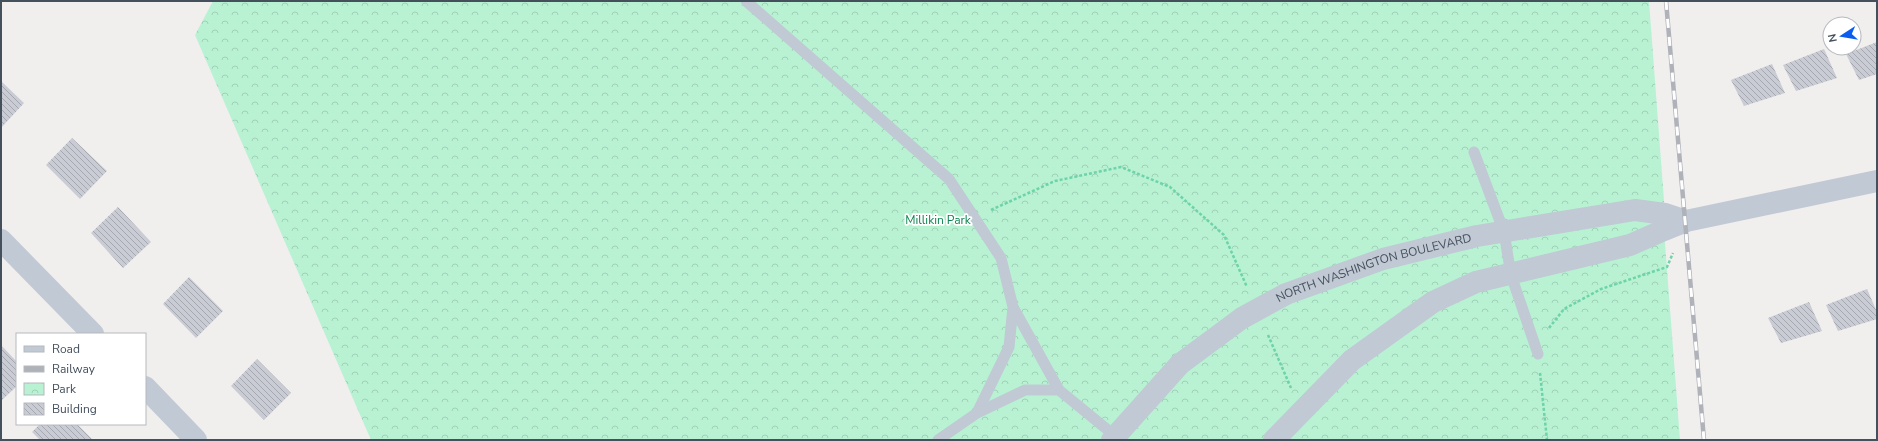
<svg xmlns="http://www.w3.org/2000/svg" width="1878" height="441" font-family="'Nunito Sans',sans-serif">
<style>
.park{fill:url(#park-crowns)}
.building{fill:url(#building-back-hatch)}
.lines{fill:none;stroke-linecap:round;stroke-linejoin:round}
.path{stroke:#6dd3a8;stroke-width:2.5;stroke-dasharray:3 2;stroke-linecap:butt}
.service{stroke:#c0c9d4;stroke-width:11}
.minor{stroke:#c0c9d4;stroke-width:22}
.tertiary{stroke:#c0c9d4;stroke-width:22}
.rail-casing{stroke:#afb2b9;stroke-width:4.5}
.rail{stroke:#fff;stroke-width:3;stroke-dasharray:9;stroke-linecap:butt}
.labels{text-anchor:middle;stroke-width:3.5;stroke-linejoin:round;paint-order:stroke}
.park-label{font-size:12px;fill:#0f8452;stroke:#fff}
.street-label{font-size:12px;fill:#45505d;stroke:#fff}
</style>
<defs>
<pattern id="park-crowns" width="20" height="18" patternUnits="userSpaceOnUse"><rect width="20" height="18" fill="#b8f2d3"/><path d="M2 6a3 3 0 1 1 6 0M12 15a3 3 0 1 1 6 0" fill="none" stroke="#a0d1b8"/></pattern>
<pattern id="building-back-hatch" width="6" height="6" patternUnits="userSpaceOnUse"><rect width="6" height="6" fill="#c9ccd4"/><path d="M-1 5l2 2M0 0l6 6M5-1l2 2" fill="none" stroke="#a5a8af"/></pattern>
</defs>
<rect width="100%" height="100%" fill="#f1eeee"/>
<path class="park" d="M213,1h1436l16,213 -1,16 16,210h-1309l-176,-405z"/>
<path class="building" d="M1877,42v32l-18,6 -13,-26z
M1824,49l13,29 -41,13 -13,-26z
M1772,64l13,29 -41,13 -13,-26z
M1,81l23,22 -23,25z
M72,138l35,33 -27,28 -34,-34z
M118,207l33,35 -28,26 -32,-35z
M189,277l34,34 -27,27 -33,-34z
M1867,289l10,23v7l-39,12 -12,-26z
M1809,302l13,29 -41,12 -13,-25z
M1,345l16,17v24l-16,15z
M257,359l34,34 -27,27 -33,-34z
M40,424h37l16,16h-53l-8,-8z"/>
<g class="lines">
<path class="path" d="M991,210l64,-29 66,-14 49,20 54,48 23,52
M1549,328l15,-19 37,-20 66,-22 6,-14
M1268,335l23,53
M1540,373l7,67"/>
<path class="service" d="M746,1l203,178 52,79 12,49 -4,40 -32,66
M1474,152l30,80 7,43 27,79
M1013,307l46,83 55,45
M938,440l39,-27 48,-23h34"/>
<path class="minor" d="M1,240l92,94
M145,387l51,53"/>
<g class="tertiary">
<path id="s1" d="M1112,440l68,-76 62,-46 44,-24 97,-35 94,-23 158,-26 30,4 21,7"/>
<path d="M1274,440l78,-80 81,-58 43,-20 154,-37 34,-15 22,-9 191,-40"/>
</g>
<g class="rail-casing">
<path id="rail" d="M1666,1l38,439"/>
</g>
<use href="#rail" class="rail"/>
</g>
<g class="labels">
<g class="park-label">
<text x="938" y="224">Millikin Park</text>
</g>
<g class="street-label">
<text dy="4" stroke="none"><textPath href="#s1" startOffset="321">NORTH WASHINGTON BOULEVARD</textPath></text>
</g>
</g>
<rect width="1878" height="441" fill="none" stroke="#45505d" stroke-width="4"/>
<rect x="16" y="333" width="130" height="92" fill="#ffffff" stroke="#b5b9be"/>
<rect x="24" y="346" width="20" height="6" fill="#c0c9d4" stroke="#b5b9be"/>
<text x="52" y="353" font-size="12" fill="#45505d">Road</text>
<rect x="24" y="366" width="20" height="6" fill="#afb2b9" stroke="#b5b9be"/>
<text x="52" y="373" font-size="12" fill="#45505d">Railway</text>
<rect x="24" y="383" width="20" height="12" fill="url(#park-crowns)" stroke="#b5b9be"/>
<text x="52" y="393" font-size="12" fill="#45505d">Park</text>
<rect x="24" y="403" width="20" height="12" fill="url(#building-back-hatch)" stroke="#b5b9be"/>
<text x="52" y="413" font-size="12" fill="#45505d">Building</text>
<g transform="translate(1842 36) rotate(258)"><circle r="19" fill="#ffffff" stroke="#b5b9be"/>
<path d="M0-3L7 15L0 10L-7 15Z" fill="#0a5dee"/>
<text y="-6" font-size="11" font-weight="bold" text-anchor="middle" fill="#45505d">N</text>
</g>
</svg>
